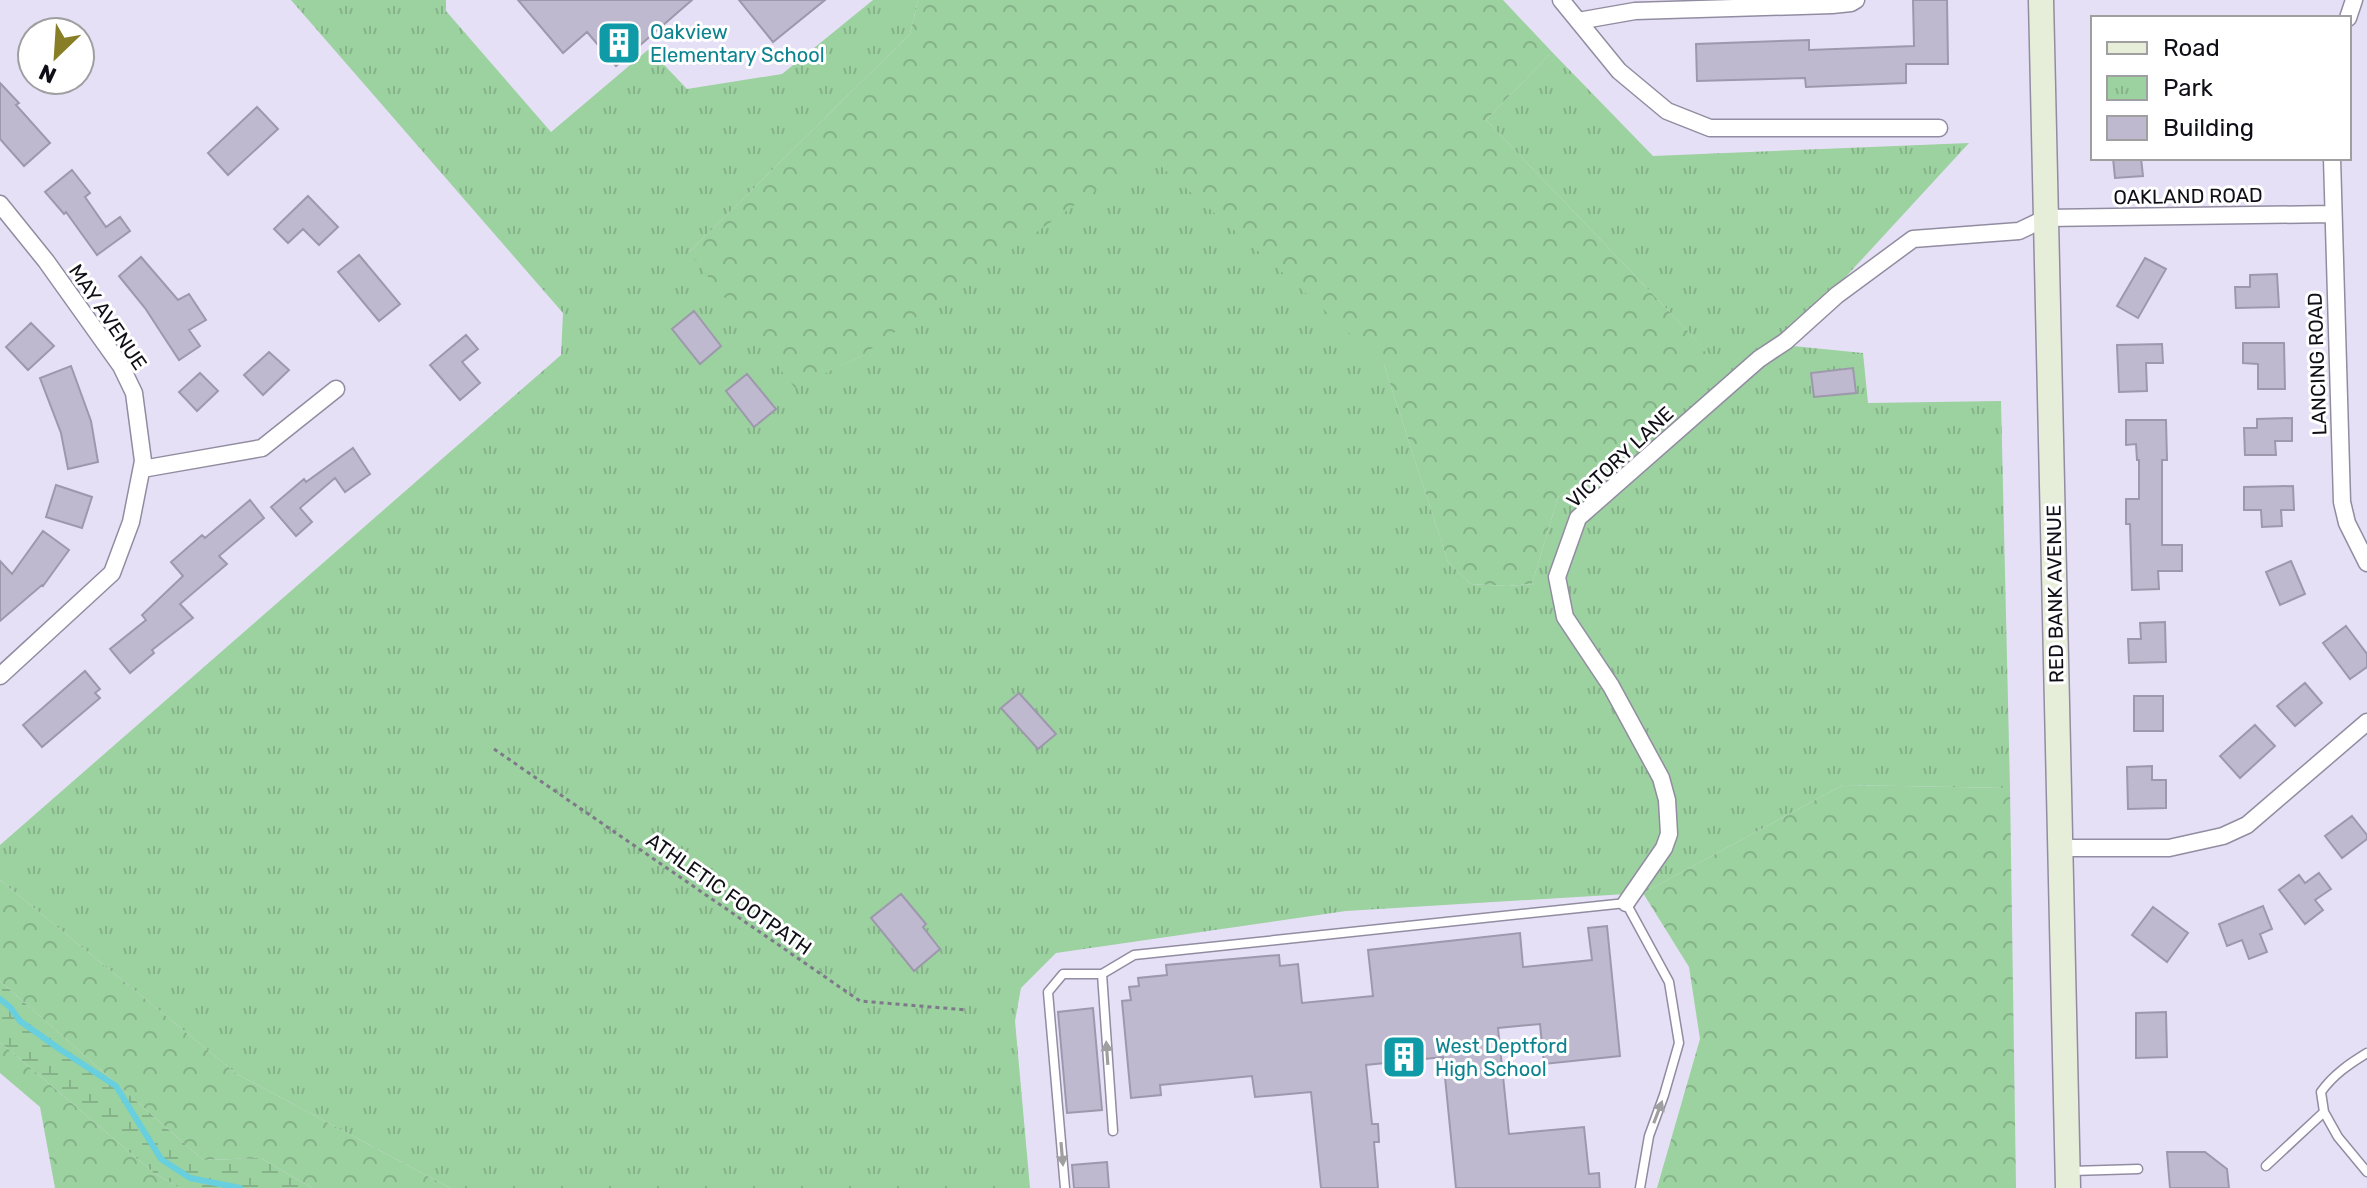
<svg xmlns="http://www.w3.org/2000/svg" width="2367" height="1188" font-family="Rubik,sans-serif">
<style>
.forest{fill:url(#forest-crowns)}
.wetland{fill:url(#wetland-marsh)}
.park{fill:url(#park-tufts)}
.lines{fill:none;stroke-linecap:round;stroke-linejoin:round}
.stream{stroke:#67cfdd;stroke-width:6}
.building{fill:#bfb9cf;stroke:#9d98ac;stroke-width:2}
.lane-casing{stroke:#928ca1;stroke-width:11}
.street-casing{stroke:#928ca1;stroke-width:19}
.secondary-casing{stroke:#928ca1;stroke-width:27}
.path{stroke:#7e7989;stroke-width:3;stroke-dasharray:4 4;stroke-linecap:butt}
.lane{stroke:#fff;stroke-width:8}
.street{stroke:#fff;stroke-width:16}
.secondary{stroke:#e6eeda;stroke-width:24}
.oneway{fill:#9f9fa2}
.labels{text-anchor:middle;stroke-width:6;stroke-linejoin:round;paint-order:stroke}
.culture-label{font-size:20px;fill:#0d838f;stroke:#fff;text-anchor:start}
.street-label{font-size:20px;fill:#100e16;stroke:#fff}
</style>
<defs>
<pattern id="forest-crowns" width="20" height="18" patternUnits="userSpaceOnUse" patternTransform="scale(2)"><rect width="20" height="18" fill="#9cd1a0"/><path d="M2 6a3 3 0 1 1 6 0M12 15a3 3 0 1 1 6 0" fill="none" stroke="#85b289"/></pattern>
<pattern id="wetland-marsh" width="20" height="14" patternUnits="userSpaceOnUse" patternTransform="scale(2)"><rect width="20" height="14" fill="#9cd1a0"/><path d="M1 5h8M5 5V1M11 12h8M15 12V8" fill="none" stroke="#85b289"/></pattern>
<pattern id="park-tufts" width="24" height="20" patternUnits="userSpaceOnUse" patternTransform="scale(2)"><rect width="24" height="20" fill="#9cd1a0"/><path d="M3 7l-1-3M5 7V3M7 7l1-3M15 17l-1-3M17 17v-4M19 17l1-3" fill="none" stroke="#85b289"/></pattern>
</defs>
<rect width="100%" height="100%" fill="#e6e0f6"/>
<path class="forest" d="M918,0h585l49,52 -66,68 203,212 31,37 -96,81 -66,47 -26,87 -25,2 -36,-2 -23,-22 -64,-197 -523,-9 -66,33 -107,-136 222,-219z
M1843,785l167,3 6,400h-359l43,-149 -11,-72 -46,-74z
M0,880l237,194 213,114h-138l-51,-30 -58,2 -203,-179z
M0,1042l154,131 26,15h-125l-15,-81 -40,-34z"/>
<path class="wetland" d="M0,981l203,179 58,-2 51,30h-132l-26,-15 -154,-131z"/>
<path class="park" d="M291,0h155v11l105,121 98,-83 38,40 95,-15 91,-74h45l-8,34 -221,218 106,136 66,-32 286,-202 162,142 75,69 64,197 23,22 36,2 25,-2 26,-87 66,-47 95,-81 -30,-37 -203,-212 66,-68 101,104 316,-13 -186,202 80,8 5,50 133,-2 9,387 -167,-3 -200,108 -297,18 -290,42 -35,35 -6,33 15,167h-580l-213,-114 -237,-194v-35l561,-490 2,-42z"/>
<g class="lines">
<path class="stream" d="M0,999l10,8 10,14 41,29 55,36 45,73 29,19 50,10"/>
</g>
<path class="building" d="M518,0h174l-76,66 -29,-34 -24,21z
M739,0h86l-52,42z
M1913,0h34l1,64h-42v19l-100,4 -1,-9 -108,3 -1,-37 113,-4v10l105,-4z
M0,83l19,20 -3,2 34,38 -26,23 -24,-27z
M257,107l21,22 -50,46 -20,-22z
M2113,158h28l2,18 -28,2z
M72,170l18,23 -5,4 21,30 14,-10 10,14 -33,24 -31,-43 -2,2 -19,-22z
M308,196l30,31 -19,18 -16,-16 -15,14 -14,-14z
M359,255l41,49 -21,17 -41,-49z
M141,257l37,43 11,-6 17,26 -17,10 11,16 -21,14 -34,-52 -26,-32z
M2145,258l21,11 -28,49 -21,-12z
M2277,274l2,33 -43,1 -1,-21h15v-12z
M694,311l27,35 -21,18 -28,-35z
M31,323l23,23 -26,24 -22,-23z
M466,335l12,14 -16,13 18,21 -20,17 -30,-35z
M2243,343h41l1,46h-27v-25l-15,-1z
M2162,344l1,19h-17l1,28 -28,1 -2,-47z
M269,352l20,18 -26,25 -19,-20z
M71,366l20,55 7,41 -30,7 -7,-36 -21,-55z
M1853,368l3,25 -42,4 -3,-24z
M200,373l18,18 -21,20 -18,-19z
M747,374l29,35 -22,18 -28,-36z
M2292,418v23h-17l1,14h-31l-1,-27h13v-9z
M2126,420h40l1,40h-5v85h20v26h-24l1,18 -27,1 -2,-66h-4v-25h13v-39h-2l-1,-16 -10,1z
M353,448l17,26 -25,18 -10,-14 -35,30 12,14 -16,14 -25,-29 33,-28 2,3z
M56,485l36,12 -10,31 -36,-11z
M2293,486l1,24h-13l1,16 -20,1 -1,-17h-17v-23z
M250,500l14,18 -45,38 8,8 -47,40 13,14 -41,32 2,3 -24,20 -20,-24 36,-29 -4,-5 41,-39 -12,-14 31,-27 3,3z
M43,531l26,19 -26,36 -1,-1 -42,36v-60l12,13z
M2291,561l14,33 -25,11 -14,-33z
M2165,622l1,40 -37,1 -1,-24h13l-1,-16z
M2346,626l21,28v13l-17,12 -27,-36z
M85,671l15,18 -5,4 5,5 -58,49 -19,-22z
M2305,683l17,20 -27,23 -18,-20z
M1019,693l37,41 -18,15 -37,-41z
M2134,696h29v35h-29z
M2255,725l20,21 -35,32 -20,-22z
M2152,766v14h14v28l-38,1 -1,-42z
M2352,816l15,19v4l-25,19 -17,-22z
M2319,873l12,16 -16,11 8,10 -18,14 -26,-34 20,-15 6,8z
M901,894l25,30 -3,3 17,22 -26,22 -43,-53z
M2263,906l9,23 -12,5 7,18 -18,7 -7,-19 -15,6 -8,-22z
M2153,907l35,26 -21,29 -35,-27z
M1607,926l13,130 -76,8 -4,-40 -42,4 11,106 75,-7 5,47 10,-1 1,15h-144l-13,-131 -77,8 6,59h6l1,18h-5l4,46h-57l-10,-96 -56,5 -3,-21 -92,9 1,10 -30,3 -9,-97 9,-1 -2,-13 10,-1 -1,-8 29,-3 -1,-10 113,-10 1,11 18,-2 4,39 71,-7 -5,-46 152,-17 3,34 69,-7 -4,-32z
M1093,1008l9,102 -35,3 -9,-101z
M2166,1012l1,45 -31,1v-45z
M2167,1152h38l22,17 2,19h-59z
M1107,1162l2,26h-35l-2,-23z"/>
<g class="lines">
<g class="lane-casing">
<path id="lane" d="M1102,974l32,-19 492,-52 43,79 10,61 -15,52 -15,41 -9,52
M2367,1053c-18,11 -34,22 -46,39l3,20 14,25 29,35
M2266,1166l58,-54
M2072,1171l66,-2
M1065,1188l-17,-196 15,-18h39l11,157"/>
</g>
<g class="street-casing">
<path id="street" d="M1561,0l58,71 48,40 43,17h229
M2348,18l6,-18
M1578,21l57,-10 197,-6 19,-2 5,-3
M2332,158l10,344 5,21 20,40
M0,204l46,57 75,105 13,27 9,68 -12,61 -19,51 -112,103
M142,469l120,-21 74,-59
M2061,848h108l54,-12 24,-11 120,-103
M1626,903l38,-55 5,-14 -2,-34 -6,-22 -50,-92 -46,-69 -8,-40 21,-59 181,-159 27,-18 51,-46 76,-56 106,-8 27,-13 286,-4"/>
</g>
<g class="secondary-casing">
<path id="secondary" d="M2041,0l27,1188"/>
</g>
<path class="path" d="M494,749l366,252 107,9"/>
<use href="#lane" class="lane"/>
<use href="#street" class="street"/>
<use href="#secondary" class="secondary"/>
</g>
<defs><path id="oneway-solid" d="M-6-.8H1V-3.2L6.5 0L1 3.2V.8H-6Z" transform="scale(2)"/></defs>
<g class="oneway">
<use href="#oneway-solid" transform="translate(1107 1053) rotate(-94)"/>
<use href="#oneway-solid" transform="translate(1658 1112) rotate(-69)"/>
<use href="#oneway-solid" transform="translate(1062 1154) rotate(85)"/>
</g>
<defs>
<g id="building-square" transform="scale(2.3)"><rect x="-9" y="-9" width="18" height="18" rx="4" fill="#0f9aa8" stroke="#fff"/><path d="M-4-6H4V6H1V3H-1V6H-4ZM-2.5-4.3h1.7v1.8h-1.7ZM.8-4.3h1.7v1.8H.8ZM-2.5-1h1.7V.8h-1.7ZM.8-1h1.7V.8H.8Z" fill="#fff"/></g>
</defs>
<g fill-rule="evenodd">
<use href="#building-square" x="619" y="43"/>
<use href="#building-square" x="1404" y="1057"/>
</g>
<g class="labels">
<g class="culture-label">
<text x="650" y="39">Oakview<tspan x="650" dy="23">Elementary School</tspan></text>
<text x="1435" y="1053">West Deptford<tspan x="1435" dy="23">High School</tspan></text>
</g>
<g class="street-label">
<text transform="translate(2188 196) rotate(-1)" y="7">OAKLAND ROAD</text>
<text transform="translate(108 317) rotate(56)" y="7">MAY AVENUE</text>
<text transform="translate(2317 364) rotate(-92)" y="7">LANCING ROAD</text>
<text transform="translate(1620 457) rotate(-43)" y="7">VICTORY LANE</text>
<text transform="translate(2055 594) rotate(-91)" y="7">RED BANK AVENUE</text>
<text transform="translate(729 894) rotate(35)" y="7">ATHLETIC FOOTPATH</text>
</g>
</g>
<rect x="2091" y="16" width="260" height="144" fill="#ffffff" stroke="#9f9fa2" stroke-width="2"/>
<rect x="2107" y="42" width="40" height="12" fill="#e6eeda" stroke="#9f9fa2" stroke-width="2"/>
<text x="2163" y="56" font-size="24" fill="#100e16">Road</text>
<rect x="2107" y="76" width="40" height="24" fill="url(#park-tufts)" stroke="#9f9fa2" stroke-width="2"/>
<text x="2163" y="96" font-size="24" fill="#100e16">Park</text>
<rect x="2107" y="116" width="40" height="24" fill="#bfb9cf" stroke="#9f9fa2" stroke-width="2"/>
<text x="2163" y="136" font-size="24" fill="#100e16">Building</text>
<g transform="translate(56 56) rotate(205)"><circle r="38" fill="#ffffff" stroke="#9f9fa2" stroke-width="2"/>
<path d="M0-6L14 30L0 20L-14 30Z" fill="#877e25"/>
<text y="-12" font-size="22" font-weight="bold" text-anchor="middle" fill="#100e16">N</text>
</g>
</svg>
